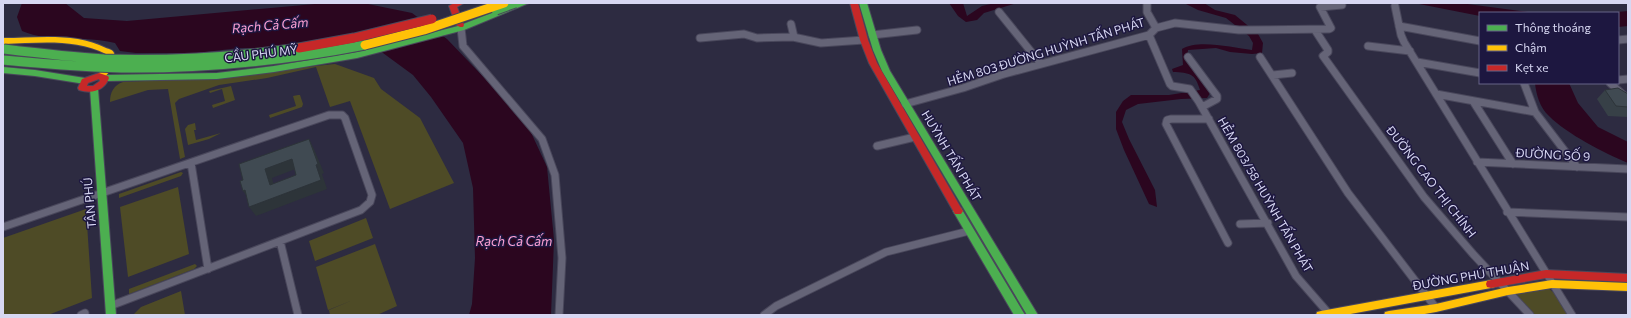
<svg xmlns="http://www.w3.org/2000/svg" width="1631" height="318" font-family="Commissioner,sans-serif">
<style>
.green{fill:#4e4b26}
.water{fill:#2b061f}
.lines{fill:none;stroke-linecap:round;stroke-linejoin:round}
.street-casing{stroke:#49475b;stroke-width:9}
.fast-casing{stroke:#49475b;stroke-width:2}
.slow-casing{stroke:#49475b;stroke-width:2}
.jam-casing{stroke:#49475b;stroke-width:2}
.street{stroke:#656477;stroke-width:7}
.fast{fill:#4caf50;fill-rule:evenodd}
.slow{fill:#ffc107;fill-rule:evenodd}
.jam{fill:#c62828;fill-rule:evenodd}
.fast-bridge-casing{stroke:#49475b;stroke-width:11;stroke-linecap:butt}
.slow-bridge-casing{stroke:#49475b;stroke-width:11;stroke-linecap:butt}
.jam-bridge-casing{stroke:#49475b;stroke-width:11;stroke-linecap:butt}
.fast-bridge{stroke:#4caf50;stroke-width:9}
.slow-bridge{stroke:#ffc107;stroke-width:9}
.jam-bridge{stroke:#c62828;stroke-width:9}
.wall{fill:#374047}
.shaded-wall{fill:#2d3439}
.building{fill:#404a52;stroke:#2d3439;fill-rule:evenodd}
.labels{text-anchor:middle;stroke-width:3;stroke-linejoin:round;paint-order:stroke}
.street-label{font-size:12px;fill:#d7d7f2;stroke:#1d1740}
.water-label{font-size:13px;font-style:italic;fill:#fea1d4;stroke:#1d1740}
</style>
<rect width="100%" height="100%" fill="#2d2b41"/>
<path class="green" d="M335,64l39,14 7,11 39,29 34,65 -64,26 -40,-108 -20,6 -14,-40 -49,11 -48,7 -40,14 -4,4 10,54 -5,2 -12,-70 -20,1 -38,12c0,-10 4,-17 13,-20l65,-3z
M231,86l4,14 -22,8 -1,-3 13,-4 -3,-12 -12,4 -1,-2z
M298,95h2l3,9 -1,3 -32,11 -1,-3 27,-9 -3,-10z
M195,123l1,7h-2l2,10 25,-7 -12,6 -21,6 -3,-16 3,-4z
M181,172l2,1 -2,3 -62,22v-4z
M178,187l11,67 -61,23 -8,-70z
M86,209l6,89 -44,17h-45v-77z
M366,218l7,20 -58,23 -6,-20z
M375,244l22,62 -20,9h-47l-1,-5 24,-10 -25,10 -12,-43z
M195,264l2,2 -3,3 -65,25v-5z
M1548,288l6,5 14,22h-34l-19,-21z
M181,291l4,24h-52l8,-8z"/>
<path class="water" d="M22,3h43l19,15 43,3 199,-18 42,1 44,9 35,26 47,49 34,38 19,41 7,73 -3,75h-82l3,-11 3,-46 -2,-70 -10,-45 -32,-46 -18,-22 -30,-22 -34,-19 -80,14h-30l-42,5h-61l-16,-2 -5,-8c-31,-8 -64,0 -93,-12l-5,-14z
M949,3h14l4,13 15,-10 13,-3h22l-33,10 -7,7 -11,2 -8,-6z
M1184,3h20l11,7 20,5 23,19 5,9 -1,10 -10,1 -22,-2 -14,-4 -28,2c-3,18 14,27 24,40l-5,8 -26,1 -43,5 -12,6 -4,12 7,17 26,51 2,17 -8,-3 -25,-54 -8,-21v-17l7,-11 8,-6h38l31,-5c-5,-17 -10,-17 -27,-18l-1,-3 11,-4 -1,-16c17,-10 51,-1 70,1l1,-7 -4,-7 -23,-18 -28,-8z
M1414,3h46l76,10h-56v3z
M1628,11v15l-10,1v-14h-11z
M1535,83h34l9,20 20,24 30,15v21c-24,-10 -61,-29 -79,-47 -9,-8 -13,-22 -14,-33z"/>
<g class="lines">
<g class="street-casing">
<path id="street" d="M1147,3v9l9,16
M1395,6l6,29 3,7 168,273
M999,12l42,52
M791,24l3,13
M1399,26l81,15
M461,28l2,18 79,93 13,36 7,83 -3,57
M1315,30l13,20v2l-5,4 101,141 49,57 57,61
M872,35l45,-5
M1149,35l21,49 2,2 18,3 9,13 97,174 34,39
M700,38l44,-4 13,4 36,-1 28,6 43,-3
M1618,40l10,-1
M1368,46l42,5
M1188,57l29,39v3l-15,8
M1260,57l88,136 88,115
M1417,62l63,11
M1273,75l19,-2
M1618,80l10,-1
M1524,83l11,29 42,55
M1610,83l18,16
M1436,94l99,18
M1473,101l40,63
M905,104l58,-16 41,-14 145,-39 7,-7 19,-5 64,7 90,-1 2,-1 -11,-21 22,-2
M1209,119h-38l-4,1 -1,4 62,119
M877,146l38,-9
M1477,162l151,7
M191,163l17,106
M1507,212l121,5
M1240,224l28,-1
M3,227l326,-112h13l3,3 27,77 -2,7 -9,8 -251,96
M280,241l18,74
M81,315l4,-2
M764,315l12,-9 110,-54 83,-21"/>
</g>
<g class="fast-casing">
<path id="fast" d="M518,3h11l-65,27 -107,28 -83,14 -57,7 -112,2 -4,-3 4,-3 112,-2 57,-7 83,-14 101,-26z
M859,3h8l14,47 9,21 148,244h-11l-145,-244 -9,-21z
M3,67l32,3 50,8 4,3 -4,3 -50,-8 -32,-3z
M94,86l4,3 18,226h-10l-16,-226z
M958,207l3,1 64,107h-11l-61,-104 2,-3z"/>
</g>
<g class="slow-casing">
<path id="slow" d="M3,38c33,0 72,-6 103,10 3,1 7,2 8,5 1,3 -1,9 -2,12 -2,5 -5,12 -11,14l-4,-3 7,-10 2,-12c-32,-16 -68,-11 -103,-10z
M1491,280l4,1 1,3 -1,3 -4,1 -146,27h-29l1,-3 4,-1z
M1552,280l76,3v8l-76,-3 -44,7 -72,17 -17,3h-35l1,-3 4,-1 47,-7 72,-17z"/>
</g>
<g class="jam-casing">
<path id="jam" d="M454,3h10l-7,4 7,18 -1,2h-3l-4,-2 -7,-19z
M850,3h8l10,37 9,23 84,145 2,3 -2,3h-6l-86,-151 -9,-23z
M99,73l9,3 1,2c-5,13 -17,16 -30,12l-1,-2 4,-9zM99,79l1,2 -7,5h-6l1,-3z
M1546,270l82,4v8l-82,-4 -55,10 -4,-1 -1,-3 1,-3 4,-1z"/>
</g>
<use href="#street" class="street"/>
<use href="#fast" class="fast"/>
<use href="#slow" class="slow"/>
<use href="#jam" class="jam"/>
<g class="fast-bridge-casing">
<path id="fast-bridge" d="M496,10l19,-7
M4,49c33,4 67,8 100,10 66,2 130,-2 195,-11
M3,60c43,4 87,8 130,8 78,0 155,-8 232,-23"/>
</g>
<g class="slow-bridge-casing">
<path id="slow-bridge" d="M365,45l59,-15 80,-27"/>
</g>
<g class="jam-bridge-casing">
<path id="jam-bridge" d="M299,48l55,-10 78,-19"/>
</g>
<use href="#fast-bridge" class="fast-bridge"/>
<use href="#slow-bridge" class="slow-bridge"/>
<use href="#jam-bridge" class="jam-bridge"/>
</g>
<path class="wall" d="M1605,90l23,4v23l-20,-1 -11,-17z"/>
<path class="shaded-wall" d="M309,139l5,10 10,24 -2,1 5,15 -71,27 -7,-9 72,-27z
M292,159l6,9 -26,10 4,16 -6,-9 -5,-16z
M245,190l5,11 -7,-10z"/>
<path class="building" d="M1618,88l10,6v13l-12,-1 -11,-16z
M309,139l9,25 -2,1 5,15 -72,27 -4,-17 -2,1 -3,-10 3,-1 -4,-16zM292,159l4,16 -26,10 -5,-16z"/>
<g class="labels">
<g class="street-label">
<text transform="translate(1046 52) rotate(-17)" y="4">HẺM 803 ĐƯỜNG HUỲNH TẤN PHÁT</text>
<text transform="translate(261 54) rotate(-7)" y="4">CẦU PHÚ MỸ</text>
<text transform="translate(1553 155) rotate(3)" y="4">ĐƯỜNG SỐ 9</text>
<text transform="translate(951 156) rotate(59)" y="4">HUỲNH TẤN PHÁT</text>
<text transform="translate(1431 182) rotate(52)" y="4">ĐƯỜNG CAO THỊ CHÍNH</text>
<text transform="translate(1265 195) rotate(60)" y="4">HẺM 803/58 HUỲNH TẤN PHÁT</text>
<text transform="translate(90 203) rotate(-95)" y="4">TÂN PHÚ</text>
<text transform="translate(1471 276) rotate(-10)" y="4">ĐƯỜNG PHÚ THUẬN</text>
</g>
<g class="water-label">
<text transform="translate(270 25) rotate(-5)" y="5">Rạch Cả Cấm</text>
<text x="514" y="246">Rạch Cả Cấm</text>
</g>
</g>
<rect width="1631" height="318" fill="none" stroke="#d7d7f2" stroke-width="8"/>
<rect x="1479" y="12" width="140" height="72" fill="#1d1740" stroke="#676487"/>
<rect x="1487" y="25" width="20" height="6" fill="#4caf50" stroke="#676487"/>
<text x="1515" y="32" font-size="12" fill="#d7d7f2">Thông thoáng</text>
<rect x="1487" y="45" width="20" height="6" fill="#ffc107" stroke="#676487"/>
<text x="1515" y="52" font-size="12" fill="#d7d7f2">Chậm</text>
<rect x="1487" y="65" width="20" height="6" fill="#c62828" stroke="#676487"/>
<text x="1515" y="72" font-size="12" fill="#d7d7f2">Kẹt xe</text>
</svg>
